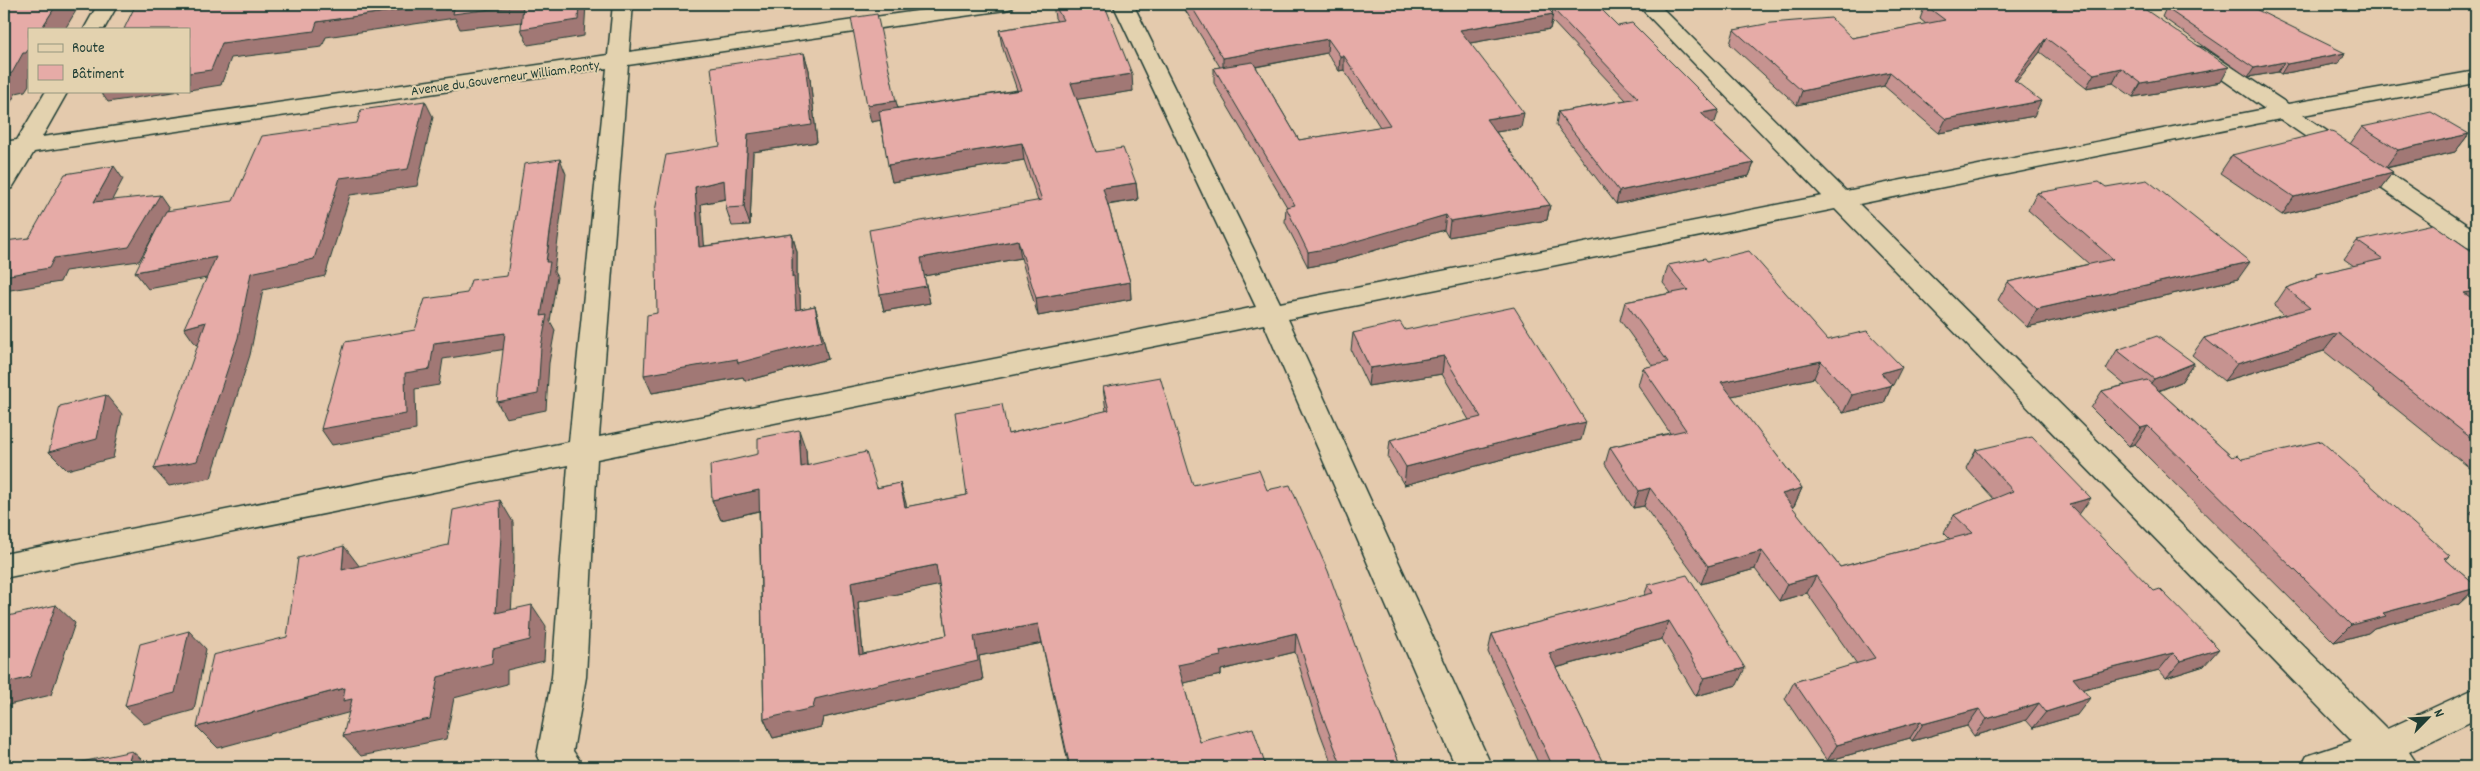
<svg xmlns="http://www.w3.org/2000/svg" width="2480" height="771" font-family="Dekko,sans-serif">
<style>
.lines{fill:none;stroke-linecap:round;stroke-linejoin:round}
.minor-casing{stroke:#1f3d34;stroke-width:3}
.minor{fill:#e3d2af;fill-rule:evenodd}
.wall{fill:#c69390;stroke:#1f3d34;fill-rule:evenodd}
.shaded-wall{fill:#a17875;stroke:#1f3d34}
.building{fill:#e6aba7;stroke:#1f3d34;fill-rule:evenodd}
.labels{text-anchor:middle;stroke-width:4;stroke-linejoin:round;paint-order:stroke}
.far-street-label{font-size:14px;fill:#1f3d34;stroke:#e3d2af}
</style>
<rect width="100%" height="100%" fill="#e4caad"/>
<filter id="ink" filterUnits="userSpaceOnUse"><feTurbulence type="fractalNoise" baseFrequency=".02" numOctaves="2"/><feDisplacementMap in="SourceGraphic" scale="10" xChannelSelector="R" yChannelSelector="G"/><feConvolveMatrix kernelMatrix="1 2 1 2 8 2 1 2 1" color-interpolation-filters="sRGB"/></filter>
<g filter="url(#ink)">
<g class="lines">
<g class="minor-casing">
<path id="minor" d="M98,4h20l-14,25h-20z
M613,4h20l-4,48 337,-48h49l-3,4 -7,2 -377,55 -29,372 657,-130 -143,-303h20l147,299 542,-107 -185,-192h21l188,187 419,-82 -76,-53 -3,-4 3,-4 7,-2 7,2 85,56 188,-33v12l-173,32 173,116v19l-9,-3 -187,-128 -421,85 528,525 89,-41v31l-67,33 10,15h-41l-2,-2 -7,2h-68l6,-11 45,-15 -517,-532 -547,110 204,448h-36l-192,-443 -667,135 -11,218 -13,74 11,16h-41l-6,-11 15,-79 16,-212 -564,113v-24l565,-112 38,-374 -573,84 -22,36 -8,2v-27l5,-8 -5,1v-14l13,-2 29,-49h22l-26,46 566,-82z"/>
</g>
<use href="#minor" class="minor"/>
</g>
<path class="wall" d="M1053,4h39l41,87 -56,8 19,53 40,31 2,17 -30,5 22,77 1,17 -93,17 -17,-58 -97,18 6,27 -46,8 -4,-17 158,-93 -14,-41 -132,22 -12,-62 -9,2 27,-14 119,-18 -15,-44 -3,-16 58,-9 -2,-3z
M1185,4h358l9,10 1,-5 162,113 -3,1 42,40 -5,13 -133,28 -60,-79 2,-13 68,-12 -74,-79 -2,8 -80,14 51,85 -25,4 54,73 -3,15 -99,17 -4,-7 -109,32 -27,5 -23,-45 1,-15h1l-73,-124v-15l6,-1 -35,-57zM1327,53l12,18 5,-1 36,57 -81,13 -43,-73z
M1925,5l296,77 -88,15 -20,-14 -27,5 -46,-36 -24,30 18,34 -95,17 -55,-47 -87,19 -67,-61 4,-14 118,8 74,-14 -6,-5z
M2166,8l179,45 -6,10 -58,11 -3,-2 -30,5 -86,-60z
M804,53l5,17 8,72 -64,10 -3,73 -18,1 -6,-18v-9l-25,5 3,42 88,-12 5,18v34l3,9v14l15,-3 5,18 8,35 -83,22 -2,-4 -91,16 5,-80 63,-167z
M2362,127l107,7 -14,18 -68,16 6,4 -14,18 -97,25 -62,-42 12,-18 118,-11z
M2106,187l132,92 -211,48 -29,-27 10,-18 81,-18 -61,-54 9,-17z
M2357,241l119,13v219l-152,-122 -100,30 -32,-26 12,-17 80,-23 -10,-9 12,-18 28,-10 3,-4 37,-8 -10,-7z
M1707,261l120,79 66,45h-1l-8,18 -41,10 -29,-35 -83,18 71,92 -8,18h-3l49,61 110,-28 -6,-6 10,-18 40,-16 -28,-31 10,-18 103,65 125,151 -38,12 -7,-8 -76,19 -6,26 -44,13 -7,-8 -52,16 -7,-10 -55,15 -2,-3 -83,23 -42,-62 9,-17 63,-18 -50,-71 -28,8 -24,-32 -54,15 -57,-78 -11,2 -28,-44 5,-17 60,-14 -32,-48 5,-17 10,-2 -33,-46 5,-18 46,-9 -8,-10 5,-18z
M1405,330l176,110 -36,8 -141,37 -16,-27 2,-18 79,-20 -27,-46 -74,12 -17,-36 2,-17z
M2117,350l77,13 -13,19 -22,9 73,66 10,2 208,97 -4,4 30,26v2l-17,16 -85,24 -6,5 -34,9 -199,-198 -6,2 -38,-38 11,-17 23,-6 -19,-16z
M1103,387l90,98 74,5 114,227 20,50h-68l-14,-37 -24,-78 -74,18v5l-38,8 17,59 66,25h-197l-27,-124 -63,13 4,24 -160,38 -2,9 -48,11 -9,-19 -5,-208 -38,9 -9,-20 94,-50 1,15 70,23 23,-5 6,24 61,-12 41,-61 98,-23zM939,585l8,50 -84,19 -5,-52z
M2476,507v11l-6,-5z
M1648,585l89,100 -41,11 -34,-57 -106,29 49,99h-65l-52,-115 4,-18 152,-38z"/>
<path class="shaded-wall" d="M57,4h23l-15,25h-24z
M438,4l85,1 7,16 -70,8 -5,-11 -129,19 -4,10 -91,11 -10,27 -32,5v-17l33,-30 95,-21z
M579,4h7l-2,32 -56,9 -7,-16z
M1553,14l-3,15 -91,16 1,-15z
M2046,38l-6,14 -33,42 7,-14z
M1328,39l-1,14 -104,20v-15z
M29,48v37l-4,6 -9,2 -12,21v-39l19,-22z
M804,53l5,17 8,72 -64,10 -3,73 -6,-18 4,-73z
M2345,53l-6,10 -58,11 6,-10z
M1340,56h4v14l-5,1z
M2284,62l-6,10 -30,5 6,-9z
M2229,67l-8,15 -88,15 8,-14z
M2121,68l-8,15 -27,5 8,-14z
M1890,72l-6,14 -87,19 5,-14z
M1132,74l1,17 -60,9 -2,-17z
M100,91h80l-72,11z
M425,101l8,16 -16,69 -67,9 -25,81 -62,14 -13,65 -39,123 -42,8 -15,-17 97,-196 89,-95z
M896,101l4,16 -29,5 -4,-17z
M2041,101l-7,15 -95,17 7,-14z
M1719,110l-4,12 -17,4 3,-13z
M1524,113l-3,15 -37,6 2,-15z
M2469,134l-14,18 -70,16 13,-18z
M1022,143l2,17 -132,22 -4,-17z
M560,159l6,15 -12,98 3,5 -7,44 5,9 -6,33 -3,47 -40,8 -9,-16 44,-55v-31l5,-54z
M1754,163l-5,13 -133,28 3,-13z
M114,166l9,13 -19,36 -10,-13z
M2393,172l-14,18 -97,25 12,-18z
M724,180l5,18 -28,6 5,61 -7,-18 -4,-60z
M1136,183l2,17 -34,5 -1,-17z
M160,195l9,13 -30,53 -74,10 -5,11 -56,9v-15l50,-18z
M1550,205l-3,15 -99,17 2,-16z
M1446,215l-2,15 -109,32 -27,5v-15z
M792,234l5,18v34l3,9 1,33 -5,-18 -4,-33z
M1018,240l3,18 -97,18 6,27 -46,8 -4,-17 41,-36z
M216,257l12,17 -80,15 -13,-17z
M2250,262l-12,17 -211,48 10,-18z
M1130,282l1,17 -93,17 -2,-18z
M2476,291v14l-12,-12z
M815,306l5,18 8,35 -83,22 -2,-4 -91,16 -8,-18z
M206,322l13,17 -23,6 -12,-17z
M505,333l8,15 -70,11 -4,26 -24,4 1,41 -84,15 -11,-16 84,-56 29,-30z
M2338,333l-14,18 -100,30 13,-17z
M1444,356l-2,18 -74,12 2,-18z
M1821,361l-7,17 -100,22 7,-18z
M2194,363l-13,19 -40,15 13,-18z
M1902,367l-9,18 -7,2 6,-2 -8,18 -41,10 9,-18 29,-22z
M2476,393v13l-6,-12z
M106,395l16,19 -9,44 -46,12 -18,-18z
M1586,422l-5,18 -36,8 -141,37 2,-18 144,-37z
M2148,426l-13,18 -6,2 12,-18z
M799,430l7,20 2,36 -7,-19z
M900,483l6,20 4,24 -5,-20z
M1650,488l-6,18 -11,2 6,-17z
M1802,488l-8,18 -20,6 8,-18z
M759,490l7,19 -45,11 -9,-20z
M2091,498l-13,18 -9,-12z
M500,500l13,22 1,36 -4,76 -14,-21z
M344,546l16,21 -18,3z
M1762,551l-7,18 -54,15 7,-18z
M936,565l5,20 -83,17 7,72 -6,-19 -8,-73z
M1816,576l-9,17 -28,8 8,-17z
M2476,588l-17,16 -85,24 -6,5 -34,9 17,-17 32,-12z
M56,605l19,18 -24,72 -47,11v-22z
M532,605l14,21 -2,35 -37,9v14l-53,14 -8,41 -85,17 -18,-20 95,-59 55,-28z
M1669,621l-7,18 -118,32 5,-18z
M1038,624l4,19 -63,13 4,24 -160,38 -2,9 -48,11 -9,-19 210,-83z
M189,631l17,18 -12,61 -50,14 -19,-18z
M1296,633l-1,19 -74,18v5l-42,9 -1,-19 42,-14z
M2219,649l-15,17 -38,12 15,-17z
M2173,653l-14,17 -99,25 13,-17z
M1745,668l-8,17 -41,11 8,-18z
M345,688l17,21 -144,39 -21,-21z
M2090,698l-13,17 -44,13 13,-16z
M2039,703l-13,17 -52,16 13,-17z
M1979,709l-12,17 -55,15 11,-17z
M1921,721l-11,17 -83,23 10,-16z
M132,751l18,16h-23z"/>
<path class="building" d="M4,4h53l-16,25h-12v19l-3,5h-3l-11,20 -8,2z
M136,4h302l-121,18 -3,9 -92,12 -11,27 -22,3v-44h-65z
M455,4h124l-1,16 -57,9 2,-24 -70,9z
M1054,4h38l2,4 11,-2 27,68 -61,9 25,69 27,-4 13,35 -33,5 27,94 -94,16 -18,-58 -97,18 5,28 -46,8 -11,-64 173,-30 -20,-57 -134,22 -9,-54 142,-21 -22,-60 64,-10z
M1190,4h353l10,10 -93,16 64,83 -38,6 64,86 -100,16 -4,-6 -110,32 -28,5 -22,-45 9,-2 -81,-137 39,-6 46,78 91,-15 -46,-69h-4l-12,-17 -105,19z
M1582,4h14l22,22 14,-3 87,87 -18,3 53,50 -135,28 -61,-79 80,-14 -85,-89z
M1934,4h197l8,5 4,-1 86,59 -88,16 -20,-15 -27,6 -48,-36 -32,42 27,21 -95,18 -56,-47 -88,19 -68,-61 37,-7 60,-5 21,20 93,-18 -20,-15z
M2192,4h53l100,49 -58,11 -3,-2 -30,6 -88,-60z
M877,14l19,87 -29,4 -16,-87z
M804,53l8,72 -64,9 -4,73 -18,1 -2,-28 -29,7 4,60 93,-13v43h2l2,33 19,-4 7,35 -84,22 -1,-4 -93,16 3,-60 10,-2 -2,-102 11,-56 54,-9 -9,-79z
M425,101l-17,68 -68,9 -26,81 -63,14 -13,65 -41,123 -43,8 52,-147 -22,6 32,-71 -81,15 31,-61 67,-10 29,-65 95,-13 4,-13z
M2431,112l38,22 -71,16 -36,-23z
M2328,131l6,2 59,39 -99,25 -62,-42z
M560,159l-14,103h4l-9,54 6,-1 -6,32 -3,47 -41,8 8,-69 -71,10 -4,26 -25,4 1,41 -85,15 24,-87 70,-12 10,-31 42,-6 4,-13 36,-4 17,-112z
M114,166l-20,36 66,-7 -31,52 -75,11 -5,10 -45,8v-32l1,-3 24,-3 36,-64z
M2147,180l103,82 -213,47 -29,-27 105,-23 -76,-66 62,-11 7,5z
M2433,224l43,30v37l-12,2 12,8v92l-6,1 6,5v43l-138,-109 -101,31 -33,-26 106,-30 -24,-20 31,-11v-3l66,-15 -26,-18z
M1749,251l78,89 40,-9 35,36 -21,6 11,12 -40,10 -31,-34 -100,21 81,106 -20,6 58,73 133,-34 -19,-18 59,-24 -37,-41 56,-13 59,61 -22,6 85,87 6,-2 59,60 -38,12 -8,-8 -100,25 17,20 -44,14 -7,-9 -52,16 -8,-10 -56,15 -2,-3 -84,24 -43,-63 81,-24 -59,-82 -29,8 -25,-33 -54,15 -58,-78 -11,3 -29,-44 76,-17 -43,-62 25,-6 -43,-60 63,-12 -20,-25 37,-7 2,3z
M1514,307l72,115 -36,8 -144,37 -16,-27 91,-23 -37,-61 -74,12 -17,-35 47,-11 5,8z
M2157,336l37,27 -40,16 -37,-29z
M1160,377l33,108 66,-15 8,20 23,-5 38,86 53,146 20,50h-59l-21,-55 -25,-79 -76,18 1,5 -43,9 22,77 53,-14 13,39h-196l-32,-143 -64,12 4,25 -163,38 -2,9 -49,11 -5,-229 -47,10 -2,-35 48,-11v-16l41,-8 2,37 65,-15 11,36 23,-5 5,24 62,-12 -12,-83 47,-8 6,30 101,-24 -6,-23zM936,565l11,70 -88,20 -8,-73z
M2147,380l85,77 6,-2 4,4 79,-18 129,115 -6,2 32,28v2l-93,25 3,3 -35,9 -203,-199 -7,2 -39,-37z
M106,395l-9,44 -48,13 11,-46z
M500,500l1,36 -5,77 36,-8 -2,35 -37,9 -1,14 -54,14 -8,42 -87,17 9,-37 -9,2 2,-13 -148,39 16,-72 74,-18 11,-79 46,-12 -2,24 106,-25 5,-35z
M1687,575l58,93 -41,10 -35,-57 -120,32 56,114h-52l-61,-133 161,-41 -5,-8z
M56,605l-26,72 -26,7v-67z
M189,631l-14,62 -50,13 15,-62z
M132,751l-5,16h-68z"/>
</g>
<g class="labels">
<g class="far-street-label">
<text transform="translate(505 77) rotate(-8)" y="5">Avenue du Gouverneur William Ponty</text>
</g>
</g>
<rect width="2480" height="771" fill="none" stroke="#e3d2af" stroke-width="20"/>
<rect x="10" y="10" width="2460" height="751" fill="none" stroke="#1f3d34" stroke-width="2" filter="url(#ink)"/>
<rect x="28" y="28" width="162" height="65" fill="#e3d2af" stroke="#95967e"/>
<rect x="38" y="44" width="25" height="8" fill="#e3d2af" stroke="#95967e"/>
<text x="72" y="52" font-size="15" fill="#1f3d34">Route</text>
<rect x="38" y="65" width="25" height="15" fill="#e6aba7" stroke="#95967e"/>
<text x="72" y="78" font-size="15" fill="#1f3d34">Bâtiment</text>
<g transform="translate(2428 718) rotate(66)" stroke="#e3d2af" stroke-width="4" paint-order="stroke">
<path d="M0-4L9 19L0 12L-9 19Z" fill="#1f3d34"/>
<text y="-8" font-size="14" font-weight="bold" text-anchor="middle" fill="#1f3d34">N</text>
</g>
</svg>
